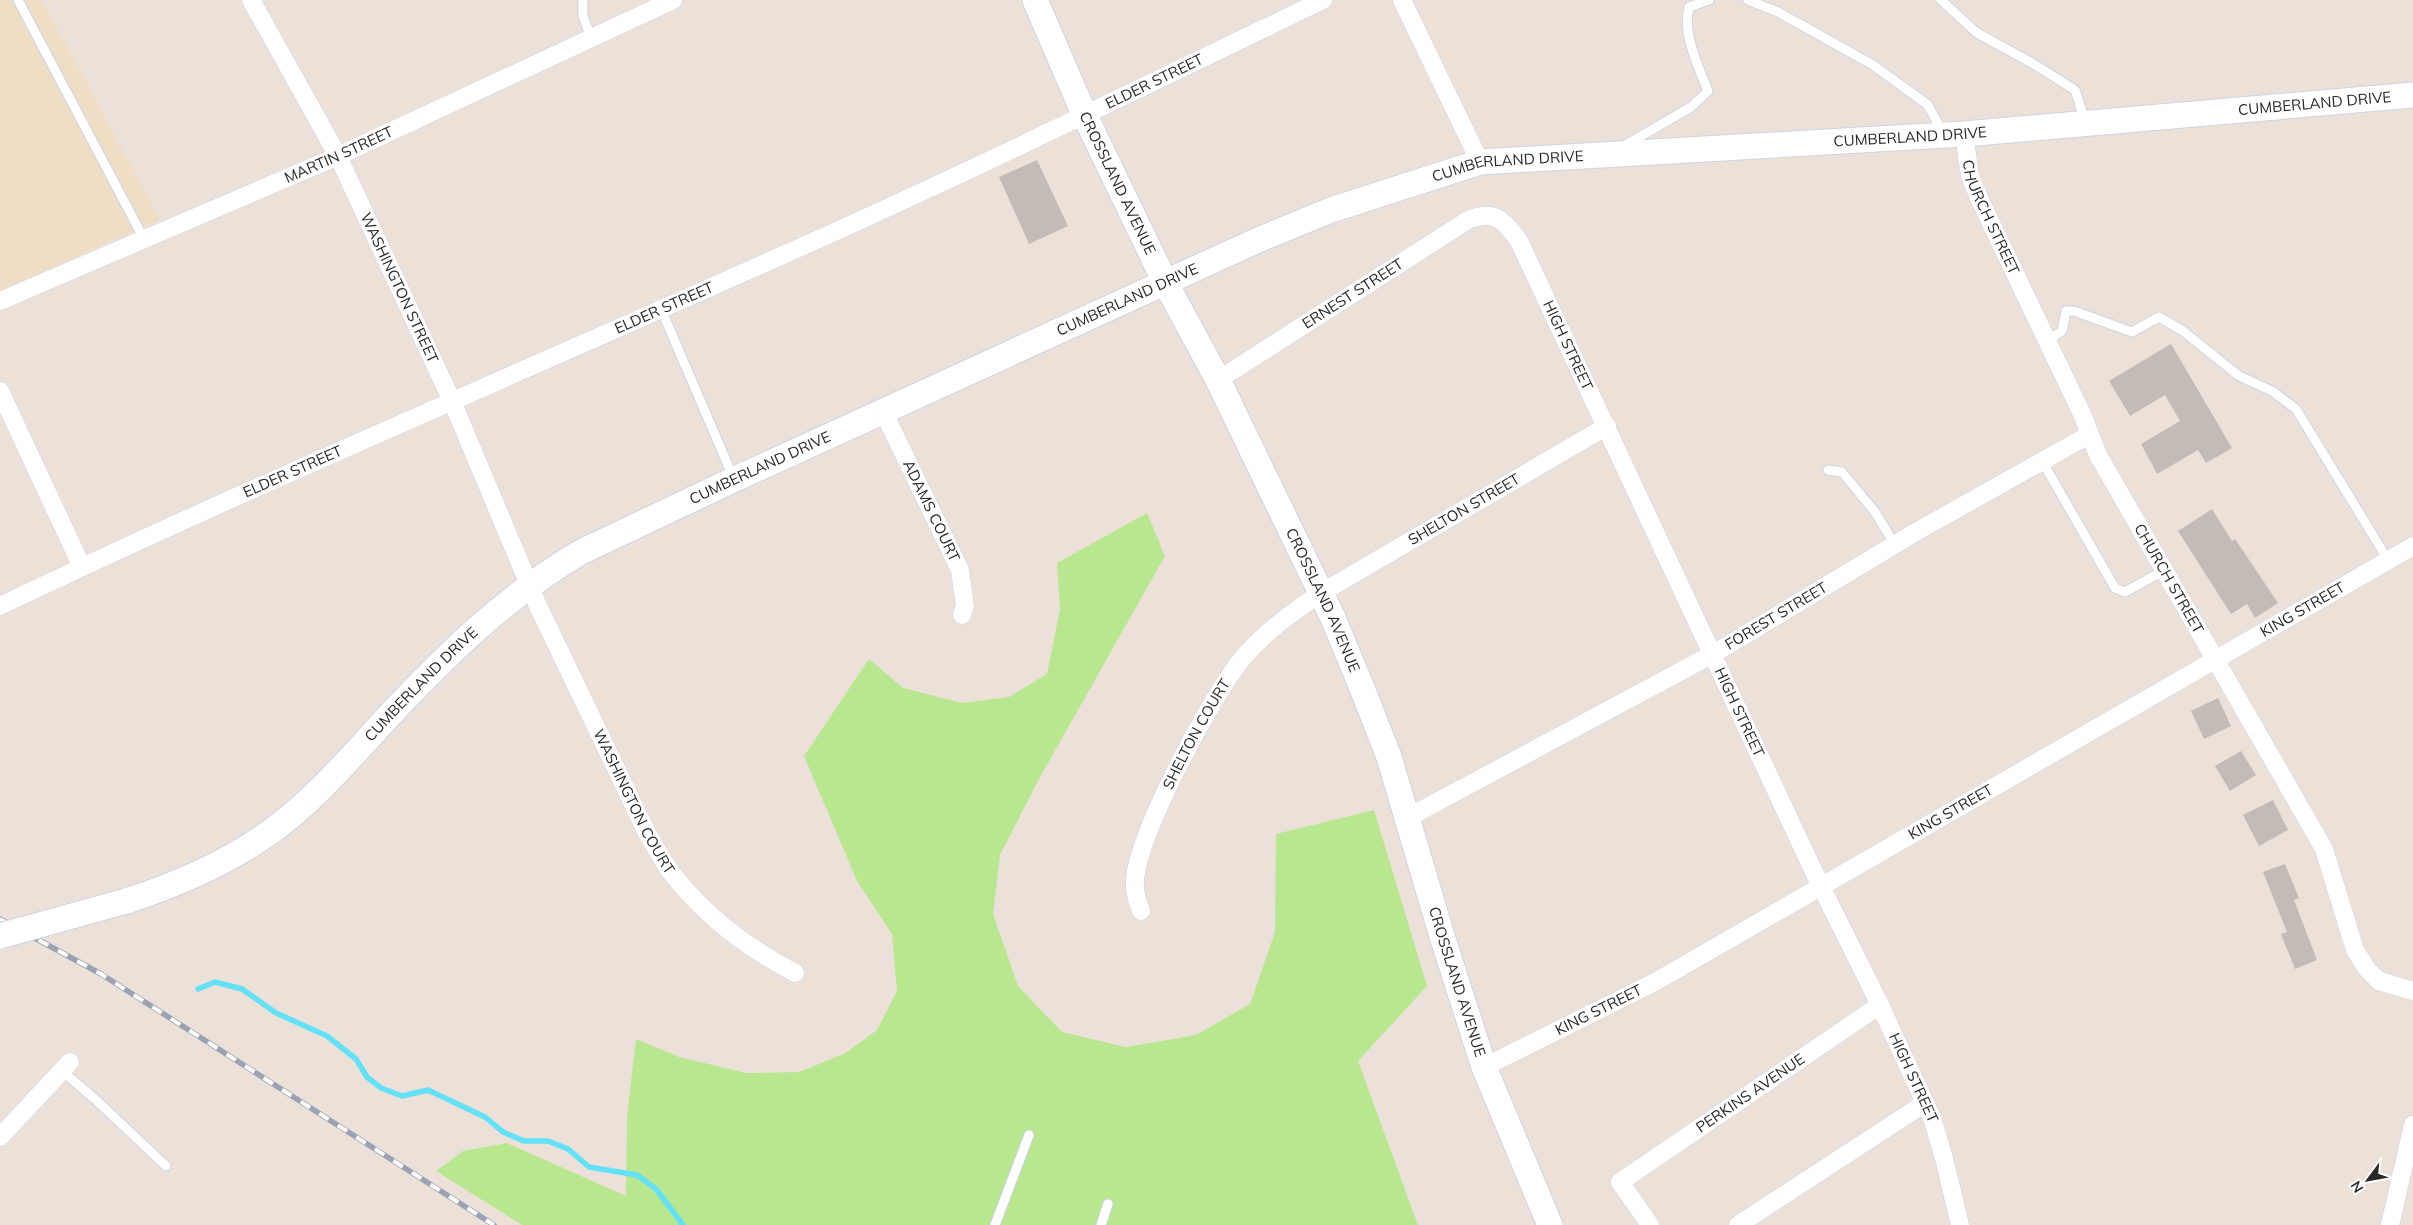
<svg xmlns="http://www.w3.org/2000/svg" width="2413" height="1225" font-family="Mulish,sans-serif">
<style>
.education{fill:#efddc6}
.green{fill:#b8e790}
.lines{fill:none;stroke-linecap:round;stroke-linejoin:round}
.stream{stroke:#62e1f7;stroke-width:5.5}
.building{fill:#c3bbb5}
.service-casing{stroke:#cdd4e3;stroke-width:11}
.minor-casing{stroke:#cdd4e3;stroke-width:19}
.secondary-casing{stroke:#cdd4e3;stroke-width:27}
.service{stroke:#fff;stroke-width:9}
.minor{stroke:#fff;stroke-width:18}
.secondary{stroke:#fff;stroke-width:25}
.rail-casing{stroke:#9ba2b4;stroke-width:5.5}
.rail{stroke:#fff;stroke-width:4;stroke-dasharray:11;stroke-linecap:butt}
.secondary-bridge-casing{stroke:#cdd4e3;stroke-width:27;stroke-linecap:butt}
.secondary-bridge{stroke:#fff;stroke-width:25}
.labels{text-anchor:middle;stroke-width:4;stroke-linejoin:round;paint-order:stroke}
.street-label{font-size:15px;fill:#282828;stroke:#fff}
</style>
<rect width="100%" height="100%" fill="#ece1d8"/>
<path class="education" d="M0,0h42l118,219 -160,72z"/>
<path class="green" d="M1147,513l18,43 -126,223 -39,76 -7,59 25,72 44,46 64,15 70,-12 54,-31 25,-72 1,-98 98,-24 53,176 -69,75 60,164h-896l-86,-54 27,-20 44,-8 119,53 1,-80 9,-77 43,18 67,16 53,-1 45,-18 33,-24 20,-39 -5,-57 -35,-53 -53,-125 65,-97 34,29 59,15 47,-6 38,-23 13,-65 -3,-46z"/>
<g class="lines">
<path class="stream" d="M198,989l17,-7 27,7 34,24 51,23 29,23 11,18 14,11 21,8 26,-6 57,27 18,15 21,9h24l20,8 21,18 48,8 19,14 27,36"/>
</g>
<path class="building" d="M1037,160l31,66 -39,18 -30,-67z
M2171,344l61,104 -26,15 -8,-13 -41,24 -16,-30 39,-23 -15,-26 -35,21 -21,-35z
M2212,509l20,32 3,-2 43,64 -23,15 -8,-14 -16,10 -53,-83z
M2218,698l13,28 -27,13 -13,-28z
M2241,751l15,24 -26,16 -15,-25z
M2273,800l15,30 -29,16 -16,-31z
M2285,864l14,34 -5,2 23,60 -22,9 -14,-35 6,-2 -24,-60z"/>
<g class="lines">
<g class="service-casing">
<path id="service" d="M18,0l126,239
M583,0v16l8,22
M1748,0l30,12 95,53 55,40 15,28
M1941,0l36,33 55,30 43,27 10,31
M1624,146l67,-39 17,-16c-10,-26 -26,-57 -19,-84l20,-7
M661,309l73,170
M2047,341l15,-10 4,-20h8l58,21 27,-15 24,14 56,45 33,15 24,18 92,151
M2042,461l73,127 10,4 40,-22
M1828,470l14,2 33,40 20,33
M61,1070l35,30 70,66
M995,1225l34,-90
M1101,1225l7,-21"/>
</g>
<g class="minor-casing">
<g id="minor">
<path id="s1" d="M251,0l87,156 114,245 86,205 110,229c8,12 14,25 22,36 33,43 77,77 125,102"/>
<path d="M1402,0l78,162"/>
<path id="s2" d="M1964,134l6,42 9,22 103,216 16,41 226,394 31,101 12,19 12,12 34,10"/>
<path id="s3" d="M0,301l338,-145 335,-156"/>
<path id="s4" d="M1218,380l250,-160c26,-11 36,0 51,21l295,631 66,133 52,113 12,40 16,67"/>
<path d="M0,391l82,176"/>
<path id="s5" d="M883,411l77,159 5,36 -3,9"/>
<path id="s6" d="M0,606c255,-122 516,-231 774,-347 185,-82 367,-171 549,-259"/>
<path id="s7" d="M1407,818l306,-164 201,-121 175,-98"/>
<path id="s8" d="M1141,911c-4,-10 -7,-19 -6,-30 1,-44 77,-186 107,-222 23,-27 49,-46 79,-66l286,-167"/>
<path id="s9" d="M1484,1067l171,-85 758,-436"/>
<path d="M0,1137l70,-75"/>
<path id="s10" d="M1650,1225l-30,-43 260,-177"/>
<path d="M1738,1225l187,-122"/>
<path d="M2390,1225l23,-100"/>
</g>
</g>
<g class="secondary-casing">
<g id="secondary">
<path id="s11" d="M1035,0l50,116 80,166 53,98 115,238 29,70 27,69 53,179 42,131 66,158"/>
<path id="s12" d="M126,901c50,-16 97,-36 140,-66 45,-31 83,-76 120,-116 59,-63 120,-123 195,-167l154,-73 523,-239 73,-30 149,-48 484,-28 449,-39"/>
</g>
</g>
<use href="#service" class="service"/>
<use href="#minor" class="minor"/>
<use href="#secondary" class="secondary"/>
<g class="rail-casing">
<path id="rail" d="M0,919l101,55 393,251"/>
</g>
<use href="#rail" class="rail"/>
<g class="secondary-bridge-casing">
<path id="secondary-bridge" d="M0,936l126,-35"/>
</g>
<use href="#secondary-bridge" class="secondary-bridge"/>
</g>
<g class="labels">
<g class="street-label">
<text dy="5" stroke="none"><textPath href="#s6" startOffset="1268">ELDER STREET</textPath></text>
<text dy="5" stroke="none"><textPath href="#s12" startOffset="2398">CUMBERLAND DRIVE</textPath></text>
<text dy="5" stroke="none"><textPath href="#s12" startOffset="1992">CUMBERLAND DRIVE</textPath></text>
<text dy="5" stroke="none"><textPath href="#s3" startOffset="369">MARTIN STREET</textPath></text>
<text dy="5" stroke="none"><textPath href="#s12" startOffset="1588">CUMBERLAND DRIVE</textPath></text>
<text dy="5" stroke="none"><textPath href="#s11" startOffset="201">CROSSLAND AVENUE</textPath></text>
<text dy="5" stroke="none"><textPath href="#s2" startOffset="88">CHURCH STREET</textPath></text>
<text dy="5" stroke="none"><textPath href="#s1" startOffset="324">WASHINGTON STREET</textPath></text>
<text dy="5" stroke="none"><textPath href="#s4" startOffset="160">ERNEST STREET</textPath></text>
<text dy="5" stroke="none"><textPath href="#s12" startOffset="1182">CUMBERLAND DRIVE</textPath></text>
<text dy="5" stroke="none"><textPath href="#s6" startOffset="728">ELDER STREET</textPath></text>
<text dy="5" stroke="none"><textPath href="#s4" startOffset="474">HIGH STREET</textPath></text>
<text dy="5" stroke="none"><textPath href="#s12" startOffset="778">CUMBERLAND DRIVE</textPath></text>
<text dy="5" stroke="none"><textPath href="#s6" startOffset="322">ELDER STREET</textPath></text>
<text dy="5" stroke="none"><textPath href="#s8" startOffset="548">SHELTON STREET</textPath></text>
<text dy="5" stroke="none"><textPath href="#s5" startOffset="111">ADAMS COURT</textPath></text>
<text dy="5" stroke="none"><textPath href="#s2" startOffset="492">CHURCH STREET</textPath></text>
<text dy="5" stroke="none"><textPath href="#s11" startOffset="666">CROSSLAND AVENUE</textPath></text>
<text dy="5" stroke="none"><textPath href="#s9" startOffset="938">KING STREET</textPath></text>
<text dy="5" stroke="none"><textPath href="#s7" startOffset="421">FOREST STREET</textPath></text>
<text dy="5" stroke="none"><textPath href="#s12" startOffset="372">CUMBERLAND DRIVE</textPath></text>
<text dy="5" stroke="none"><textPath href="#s4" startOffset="879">HIGH STREET</textPath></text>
<text dy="5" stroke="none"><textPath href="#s8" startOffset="191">SHELTON COURT</textPath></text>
<text dy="5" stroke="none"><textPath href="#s1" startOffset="889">WASHINGTON COURT</textPath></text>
<text dy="5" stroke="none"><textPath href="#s9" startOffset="532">KING STREET</textPath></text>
<text dy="5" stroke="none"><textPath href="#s11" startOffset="1071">CROSSLAND AVENUE</textPath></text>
<text dy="5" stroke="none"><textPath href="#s9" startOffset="128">KING STREET</textPath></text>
<text dy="5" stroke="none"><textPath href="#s4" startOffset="1284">HIGH STREET</textPath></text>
<text dy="5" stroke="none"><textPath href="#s10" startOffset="210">PERKINS AVENUE</textPath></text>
</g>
</g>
<g transform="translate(2368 1180) rotate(238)" stroke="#ffffff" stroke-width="4" paint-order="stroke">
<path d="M0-4L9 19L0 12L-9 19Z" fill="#282828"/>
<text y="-8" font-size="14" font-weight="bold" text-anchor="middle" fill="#282828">N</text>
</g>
</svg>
